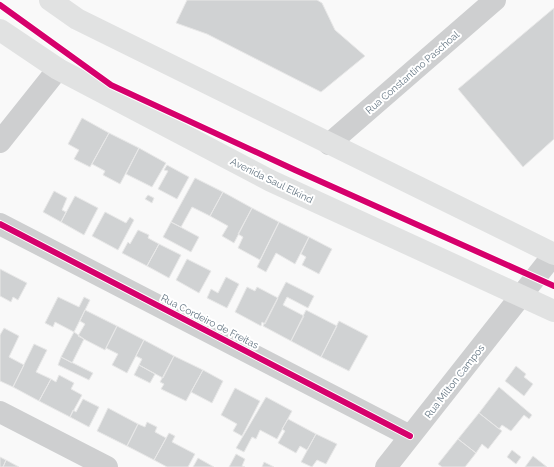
<svg xmlns="http://www.w3.org/2000/svg" width="554" height="467" font-family="Raleway,sans-serif">
<style>
.building{fill:#d0d2d3;stroke:#e8e8e8}
.lines{fill:none;stroke-linecap:round;stroke-linejoin:round}
.minor{stroke:#cecfd0;stroke-width:22}
.secondary{stroke:#e1e2e2;stroke-width:22}
.cycleway-casing{stroke:#fff;stroke-width:8}
.cycleway{stroke:#d6006c;stroke-width:6}
.labels{text-anchor:middle;stroke-width:4;stroke-linejoin:round;paint-order:stroke}
.street-label{font-size:10px;fill:#657683;stroke:#fff}
</style>
<rect width="100%" height="100%" fill="#f9f9f9"/>
<path class="building" d="M187,0h130l5,3 13,27 30,26 -44,36 -114,-58 -31,-11z
M554,8v131l-31,28 -65,-78z
M82,118l27,15 -19,34 -16,-8 5,-9 -11,-6z
M109,133l30,15 -19,36 -17,-9 2,-4 -13,-7z
M139,148l27,15 -14,24 -26,-13z
M167,165l22,12 -12,22 -19,-10 10,-18 -4,-1z
M195,178l28,14 -13,24 -18,-9 -11,20 -10,-5z
M54,191l13,7 -5,12 4,2 -5,10 -18,-10z
M223,192l29,16 -18,35 -12,-7 6,-10 -18,-10z
M148,195l6,3 -2,5 -7,-4z
M75,196l23,12 -14,27 -23,-13z
M252,208l27,14 -19,38 -22,-12 5,-11 -5,-3z
M105,212l21,11 4,-6 4,3 -16,30 -26,-14z
M171,222l28,15 -8,15 -28,-15z
M279,222l30,15 -14,27 -19,-11 -10,19 -9,-5z
M138,230l11,5 -1,3 11,6 -12,22 -25,-13 6,-11 2,2z
M309,237l23,12 -13,25 -17,-9 4,-8 -5,-3z
M159,244l22,11 -12,23 -22,-12z
M187,259l24,12 -12,22 -23,-13z
M0,269l27,14 -9,17 -5,-3 -2,5 -11,-6z
M226,277l13,7 -12,24 -20,-10 4,-9 7,4z
M286,282l28,14 -6,12 -21,-11 -4,8 21,11 -13,25 -28,-15z
M247,287l8,4 2,-4 21,11 -13,26 -3,-2 -1,4 -26,-14z
M58,297l21,10 5,-10 6,3 -16,32 -19,-10 -2,5 -8,-4z
M85,310l32,16 -12,24 -27,-14 7,-12 -5,-3z
M306,310l31,16 -16,31 -30,-16z
M339,321l29,15 -19,35 -28,-14z
M117,326l27,14 -17,33 -15,-8 6,-11 -12,-6z
M4,328l15,8 -10,21 15,8 -11,22 -13,-6v-46z
M74,332l10,7 -12,24 -11,-6z
M144,340l30,16 -11,22 -24,-13 3,-6 -6,-3z
M34,344l13,6 -11,22 15,7 -12,22 -26,-14z
M174,356l29,14 -17,31 -25,-12 3,-5 -4,-2z
M61,357l32,16 -4,7 -31,-15z
M139,365l16,9 -5,9 -16,-8z
M516,366l10,8 -2,3 9,7 -9,12 -19,-15z
M203,370l20,11 -11,22 -21,-11z
M59,375l15,8 -3,6 11,6 -12,22 -31,-16 12,-22 5,3z
M499,387l33,28 -3,4 -5,-4 -13,16 -9,-6 -3,4 -20,-16z
M235,388l25,13 -18,35 -9,-5 4,-7 -16,-9z
M266,397l26,14 -15,28 -17,-9 -4,9 -4,-2 -8,15 -8,-4z
M83,399l16,8 -10,20 -19,-10 3,-7 3,2z
M108,408l30,16 -11,22 -30,-15z
M479,413l23,18 -14,18 -6,-5 -6,9 -18,-14z
M288,419l28,15 -9,16 -7,-4 -4,7 -18,-10 7,-12 -3,-2z
M147,422l10,5 -2,5 11,6 -12,22 -27,-14 11,-22 7,3z
M169,433l6,3 -3,6 23,12 -7,13h-21l-13,-7z
M316,434l21,10 -11,20 -9,-4 -5,7 -11,-5z
M458,439l18,14 -11,14h-23l-4,-3z
M512,450l9,7 -5,7 -9,-7z
M236,454l9,5 -3,7 3,1h-16z
M533,456l14,11h-22z
M0,457l6,3 -3,7h-3z
M198,458l16,9h-21z
M6,460l13,7h-16z
M264,462l10,5h-12z"/>
<g class="lines">
<path class="minor" d="M0,142l58,-73
M329,144l166,-144
M0,224l410,212
M0,412l107,55
M386,467l168,-213"/>
<path class="secondary" d="M50,0l27,19 477,235
M0,30l58,39 213,112 283,130"/>
<g class="cycleway-casing">
<path id="cycleway" d="M0,5l111,80 184,85 259,116
M0,224l410,212"/>
</g>
<use href="#cycleway" class="cycleway"/>
</g>
<g class="labels">
<g class="street-label">
<text transform="translate(412 72) rotate(-41)" y="4">Rua Constantino Paschoal</text>
<text transform="translate(272 180) rotate(26)" y="4">Avenida Saul Elkind</text>
<text transform="translate(210 321) rotate(27)" y="4">Rua Cordeiro de Freitas</text>
<text transform="translate(454 381) rotate(-52)" y="4">Rua Milton Campos</text>
</g>
</g>
</svg>
